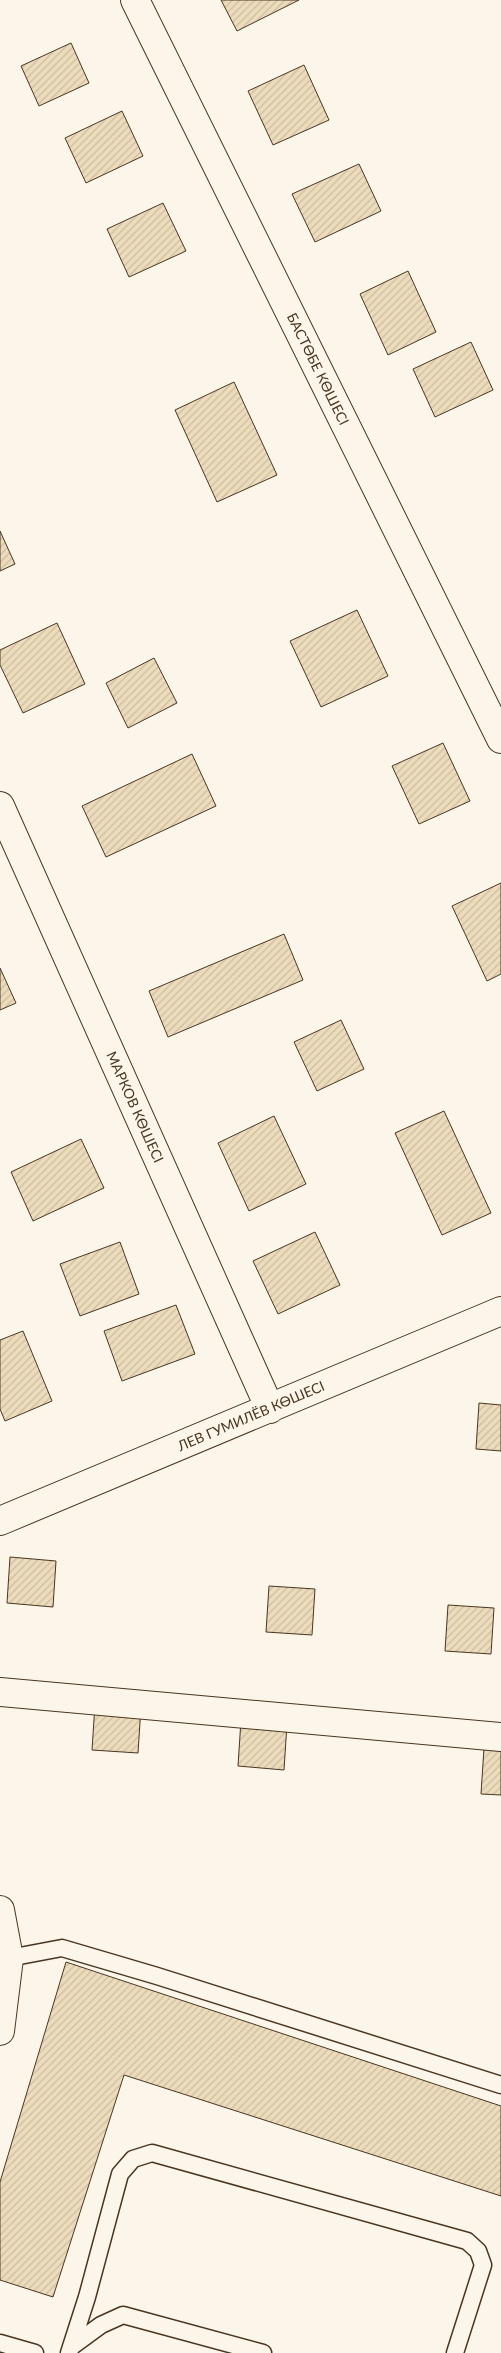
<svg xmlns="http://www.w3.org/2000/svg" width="501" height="2353" font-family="Lato,sans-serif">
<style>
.building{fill:url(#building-hatch);stroke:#4a3520}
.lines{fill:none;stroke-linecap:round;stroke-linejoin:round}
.service-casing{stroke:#4a3520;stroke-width:19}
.minor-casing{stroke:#4a3520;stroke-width:30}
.service{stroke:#fbf6e9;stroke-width:16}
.minor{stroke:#fbf6e9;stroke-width:28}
.labels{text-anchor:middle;stroke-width:4;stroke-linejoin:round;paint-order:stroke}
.street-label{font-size:14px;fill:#4a3520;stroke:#fbf6e9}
</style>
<defs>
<pattern id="building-hatch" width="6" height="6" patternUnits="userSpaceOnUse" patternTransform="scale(1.25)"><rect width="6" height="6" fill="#ecdcbc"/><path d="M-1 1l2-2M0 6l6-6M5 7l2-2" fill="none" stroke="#ccbda1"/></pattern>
</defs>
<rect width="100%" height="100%" fill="#fbf6e9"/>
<path class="building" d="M221,0h78l-62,31z
M71,43l18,40 -50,23 -18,-40z
M304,65l25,55 -56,25 -25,-54z
M122,111l21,45 -57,27 -21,-45z
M359,164l22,47 -66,31 -23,-48z
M163,203l23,48 -57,26 -22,-48z
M408,271l28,61 -48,23 -28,-61z
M471,342l22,48 -58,27 -22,-48z
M234,382l43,93 -60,27 -42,-92z
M0,531l15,33 -15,7z
M357,610l31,66 -67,31 -31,-66z
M57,623l28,61 -62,29 -23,-48v-15z
M154,658l23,45 -49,25 -22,-45z
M443,743l27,58 -51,23 -27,-58z
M192,754l24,52 -110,51 -24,-51z
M501,883v91l-14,7 -35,-75z
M284,934l19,46 -135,57 -19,-46z
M0,968l16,35 -16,7z
M341,1020l23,49 -47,22 -23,-49z
M444,1111l47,102 -49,22 -47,-102z
M274,1116l32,68 -57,27 -31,-68z
M81,1139l23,49 -71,33 -22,-49z
M315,1232l25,53 -62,29 -25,-53z
M120,1242l19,52 -59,22 -20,-52z
M176,1305l19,49 -73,27 -18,-50z
M23,1331l29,70 -47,20 -5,-12v-69z
M479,1403l22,2v46l-25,-2z
M10,1557l46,4 -3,46 -46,-4z
M269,1586l46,3 -3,46 -46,-3z
M448,1605l46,3 -3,46 -46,-3z
M95,1704l46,3 -3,46 -46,-3z
M241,1720l46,4 -3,46 -46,-4z
M484,1748l17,1v46l-20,-1z
M66,1962l435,144v90l-377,-121 -71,222 -53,-17v-98z"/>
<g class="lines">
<g class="service-casing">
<path id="service" d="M9,1958l53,-10 95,28 344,109
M0,2343l35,10
M71,2347l30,-22 22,-10 140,38
M69,2353l18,-56 33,-123 13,-15 19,-6 315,88 11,10 5,14 -28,88"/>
</g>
<g class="minor-casing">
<path id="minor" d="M135,0l366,739
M0,806l270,603
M0,1521l501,-210
M0,1692l501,45
M0,1910l9,48 -9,73"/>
</g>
<use href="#service" class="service"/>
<use href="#minor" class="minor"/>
</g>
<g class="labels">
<g class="street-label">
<text transform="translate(318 369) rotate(64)" y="5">БАСТӨБЕ КӨШЕСІ</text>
<text transform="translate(135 1107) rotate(66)" y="5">МАРКОВ КӨШЕСІ</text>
<text transform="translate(251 1416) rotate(-23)" y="5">ЛЕВ ГУМИЛЁВ КӨШЕСІ</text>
</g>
</g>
</svg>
